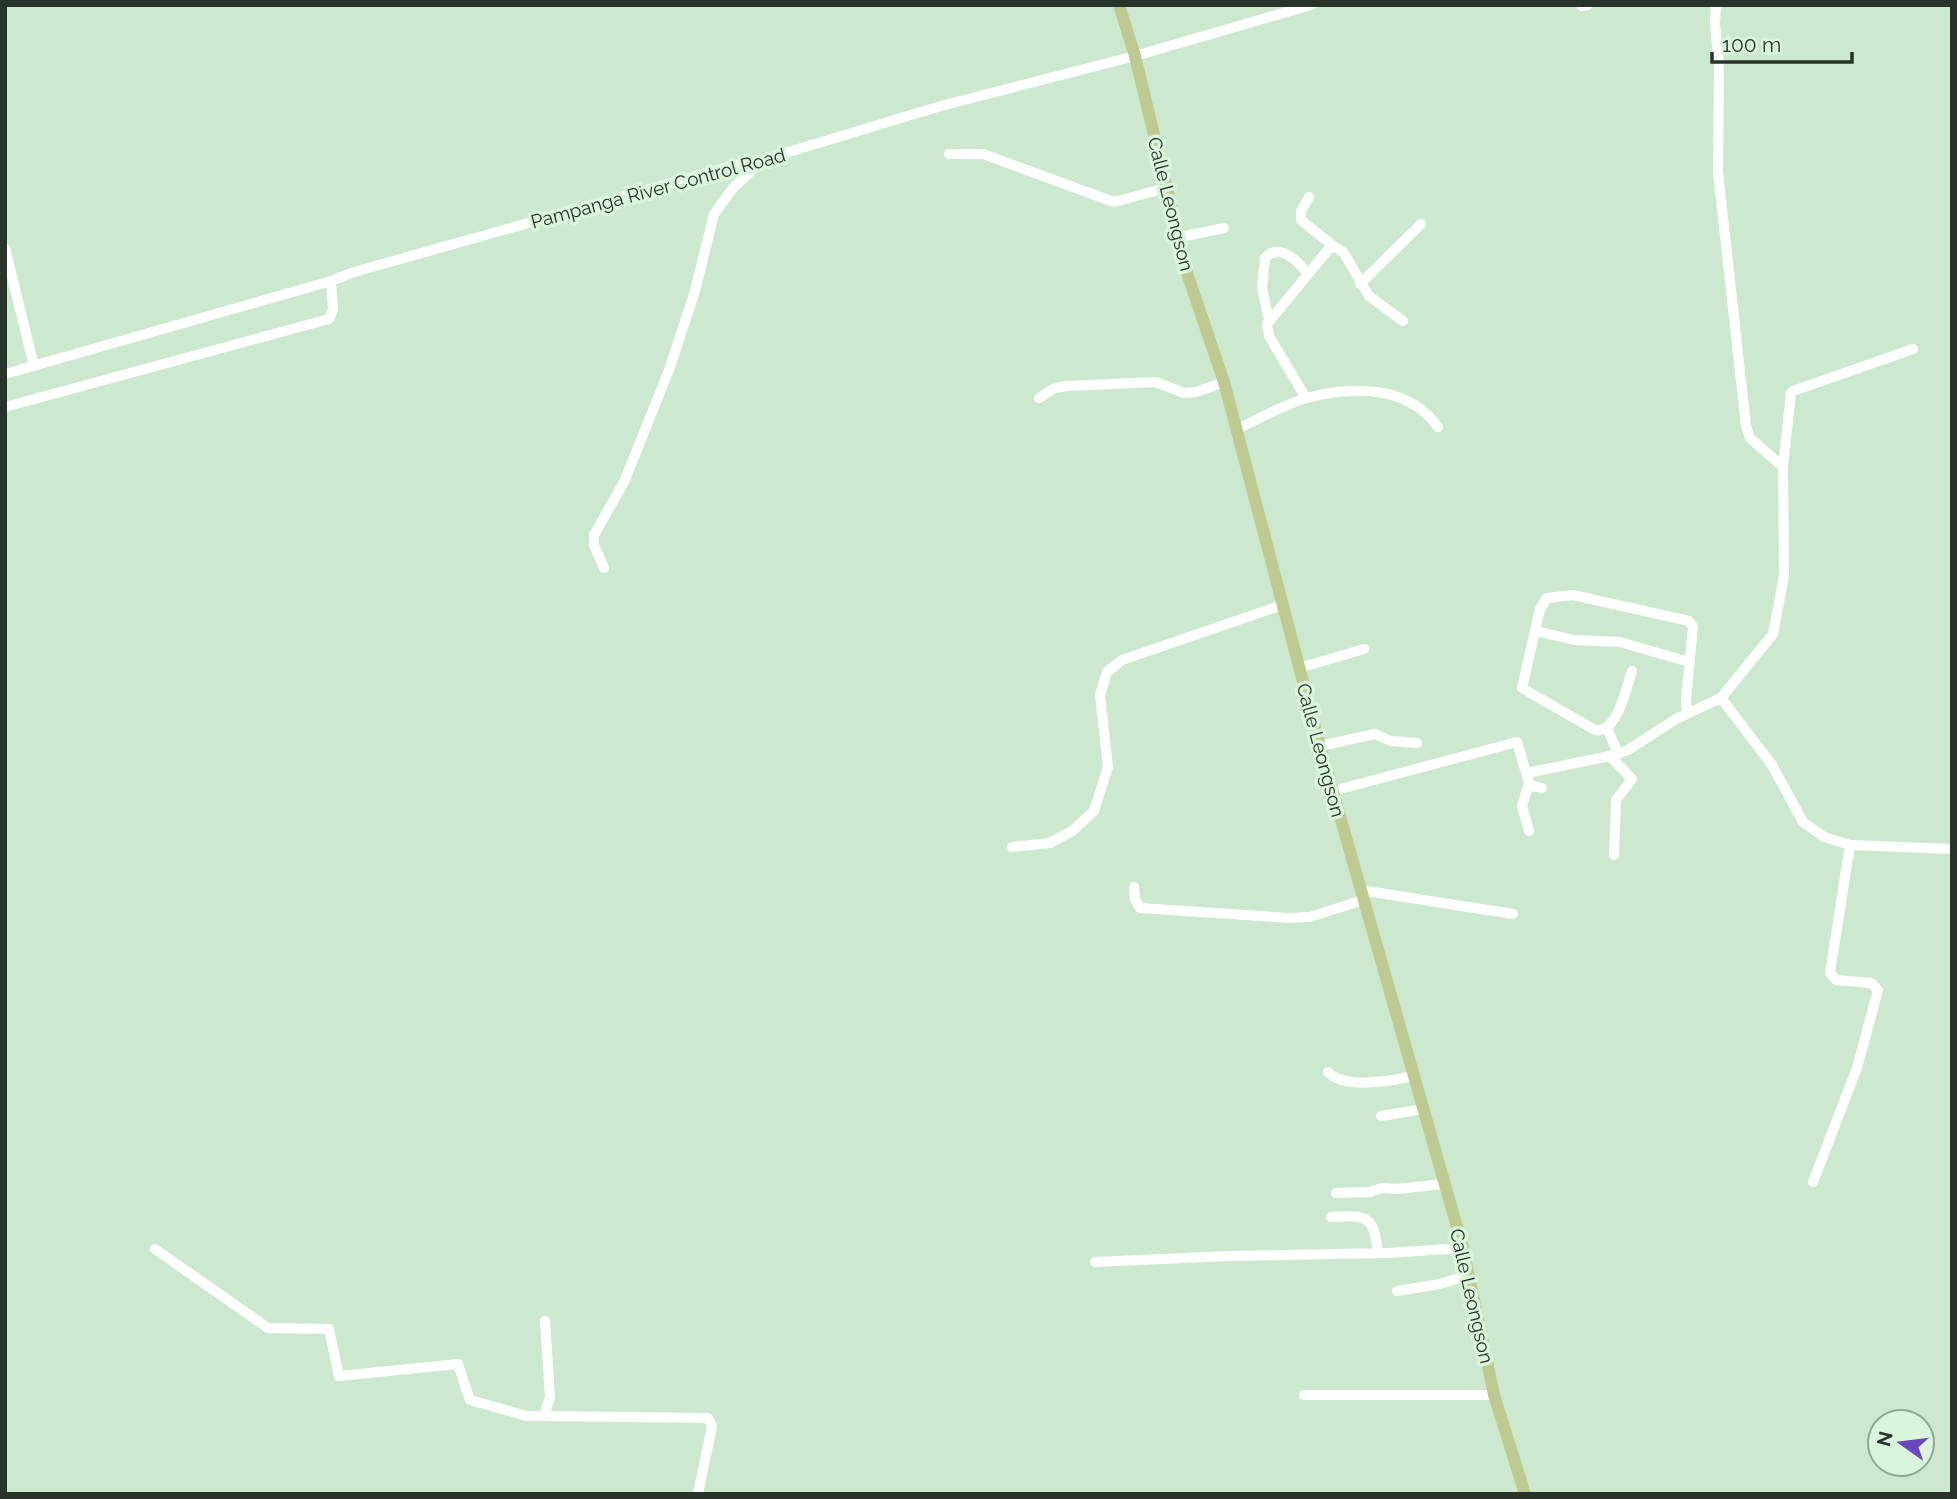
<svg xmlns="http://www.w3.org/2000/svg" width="1957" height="1499" font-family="Raleway,sans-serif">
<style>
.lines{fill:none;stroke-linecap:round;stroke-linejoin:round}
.minor{stroke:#fff;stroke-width:10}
.major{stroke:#beca8f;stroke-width:12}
.labels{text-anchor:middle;stroke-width:7;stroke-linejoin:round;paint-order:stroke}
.street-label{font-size:19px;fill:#283329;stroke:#d9f6dc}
</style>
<rect width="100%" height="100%" fill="#cce9cf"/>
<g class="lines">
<path class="minor" d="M1716,5l-1,19 4,41 -1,107 28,254 4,12 33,29
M1582,6l6,-1
M949,154h34l131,48 52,-14
M1309,197l-8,14v9l31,25
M1180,237l44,-9
M5,248l29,118
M1360,284l61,-60
M1269,320l-7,-32 3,-30c14,-16 33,3 42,15
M5,374l326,-93 23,-9 388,-109 20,-3 179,-54 194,-50 176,-51
M1039,398l16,-10 12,-2 89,-4 28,11 12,-1 28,-10
M1306,398l-37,-62 -2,-12 65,-79 12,8 25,43 34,25
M5,407l324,-88 4,-9 -2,-29
M1237,429c23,-10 47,-25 70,-31 46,-12 101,-13 131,29
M604,568l-10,-23v-10l30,-53 45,-112 26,-79 19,-77 19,-26 29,-27
M1536,631l38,9 46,2 69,20
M1299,668l65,-19
M1632,671c-6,17 -14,62 -37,59l-73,-42 18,-79 7,-11 26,-3 116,26 4,6 -7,71 1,15
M1721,698l51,67 31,57 21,15 26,8
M1607,728l11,26
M1320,746l55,-12 16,7 26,2
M1610,756l22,23 -16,21 -2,55
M1527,773l83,-17 18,-6 48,-31 45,-21 52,-64 11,-58 -1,-109 8,-74 2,-2 120,-42
M1333,791l184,-49 12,41 3,3 10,2
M1529,831l-7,-25 7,-23
M1012,847l38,-4 22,-12 22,-20 14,-44 -8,-72 7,-23 15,-12 160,-55
M1134,887l1,12 5,9 149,10 21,-1 53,-17
M1360,890l153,24
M1328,1072c17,18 63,9 86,4
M1381,1116l43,-7
M1813,1182l44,-114 21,-78 -7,-7 -35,-3 -6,-7 20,-128 102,4
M1336,1193l34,-1 12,-4 15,1 47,-5
M1331,1217c36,-2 43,-2 47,36
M155,1249l113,79 61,1 10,47 119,-12 12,36 57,16h17
M1095,1262l133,-6 160,-3 75,-5
M1397,1291l43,-7 29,-9
M545,1321l5,76 -6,19 164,2 4,8 -14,68
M1304,1395h190"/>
<path class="major" d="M1119,5l16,51 53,220 36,106 96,364 143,502 31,147 31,99"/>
</g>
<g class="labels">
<g class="street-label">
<text transform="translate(658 188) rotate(-15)" y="7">Pampanga River Control Road</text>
<text transform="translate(1171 204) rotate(76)" y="7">Calle Leongson</text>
<text transform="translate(1321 750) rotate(75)" y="7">Calle Leongson</text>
<text transform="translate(1472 1296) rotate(77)" y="7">Calle Leongson</text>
</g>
</g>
<rect width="1957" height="1499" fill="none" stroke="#283329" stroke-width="14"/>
<g transform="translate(1901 1443) rotate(284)"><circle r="33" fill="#d9f6dc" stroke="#92a894" stroke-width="2"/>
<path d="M0-5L12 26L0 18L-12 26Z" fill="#6c47c0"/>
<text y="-10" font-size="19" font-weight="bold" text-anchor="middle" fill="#283329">N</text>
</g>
<path d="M1712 52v10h140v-10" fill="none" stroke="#283329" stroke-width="3.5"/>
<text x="1722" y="52" font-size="21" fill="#283329" stroke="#d9f6dc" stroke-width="5" paint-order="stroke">100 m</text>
</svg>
